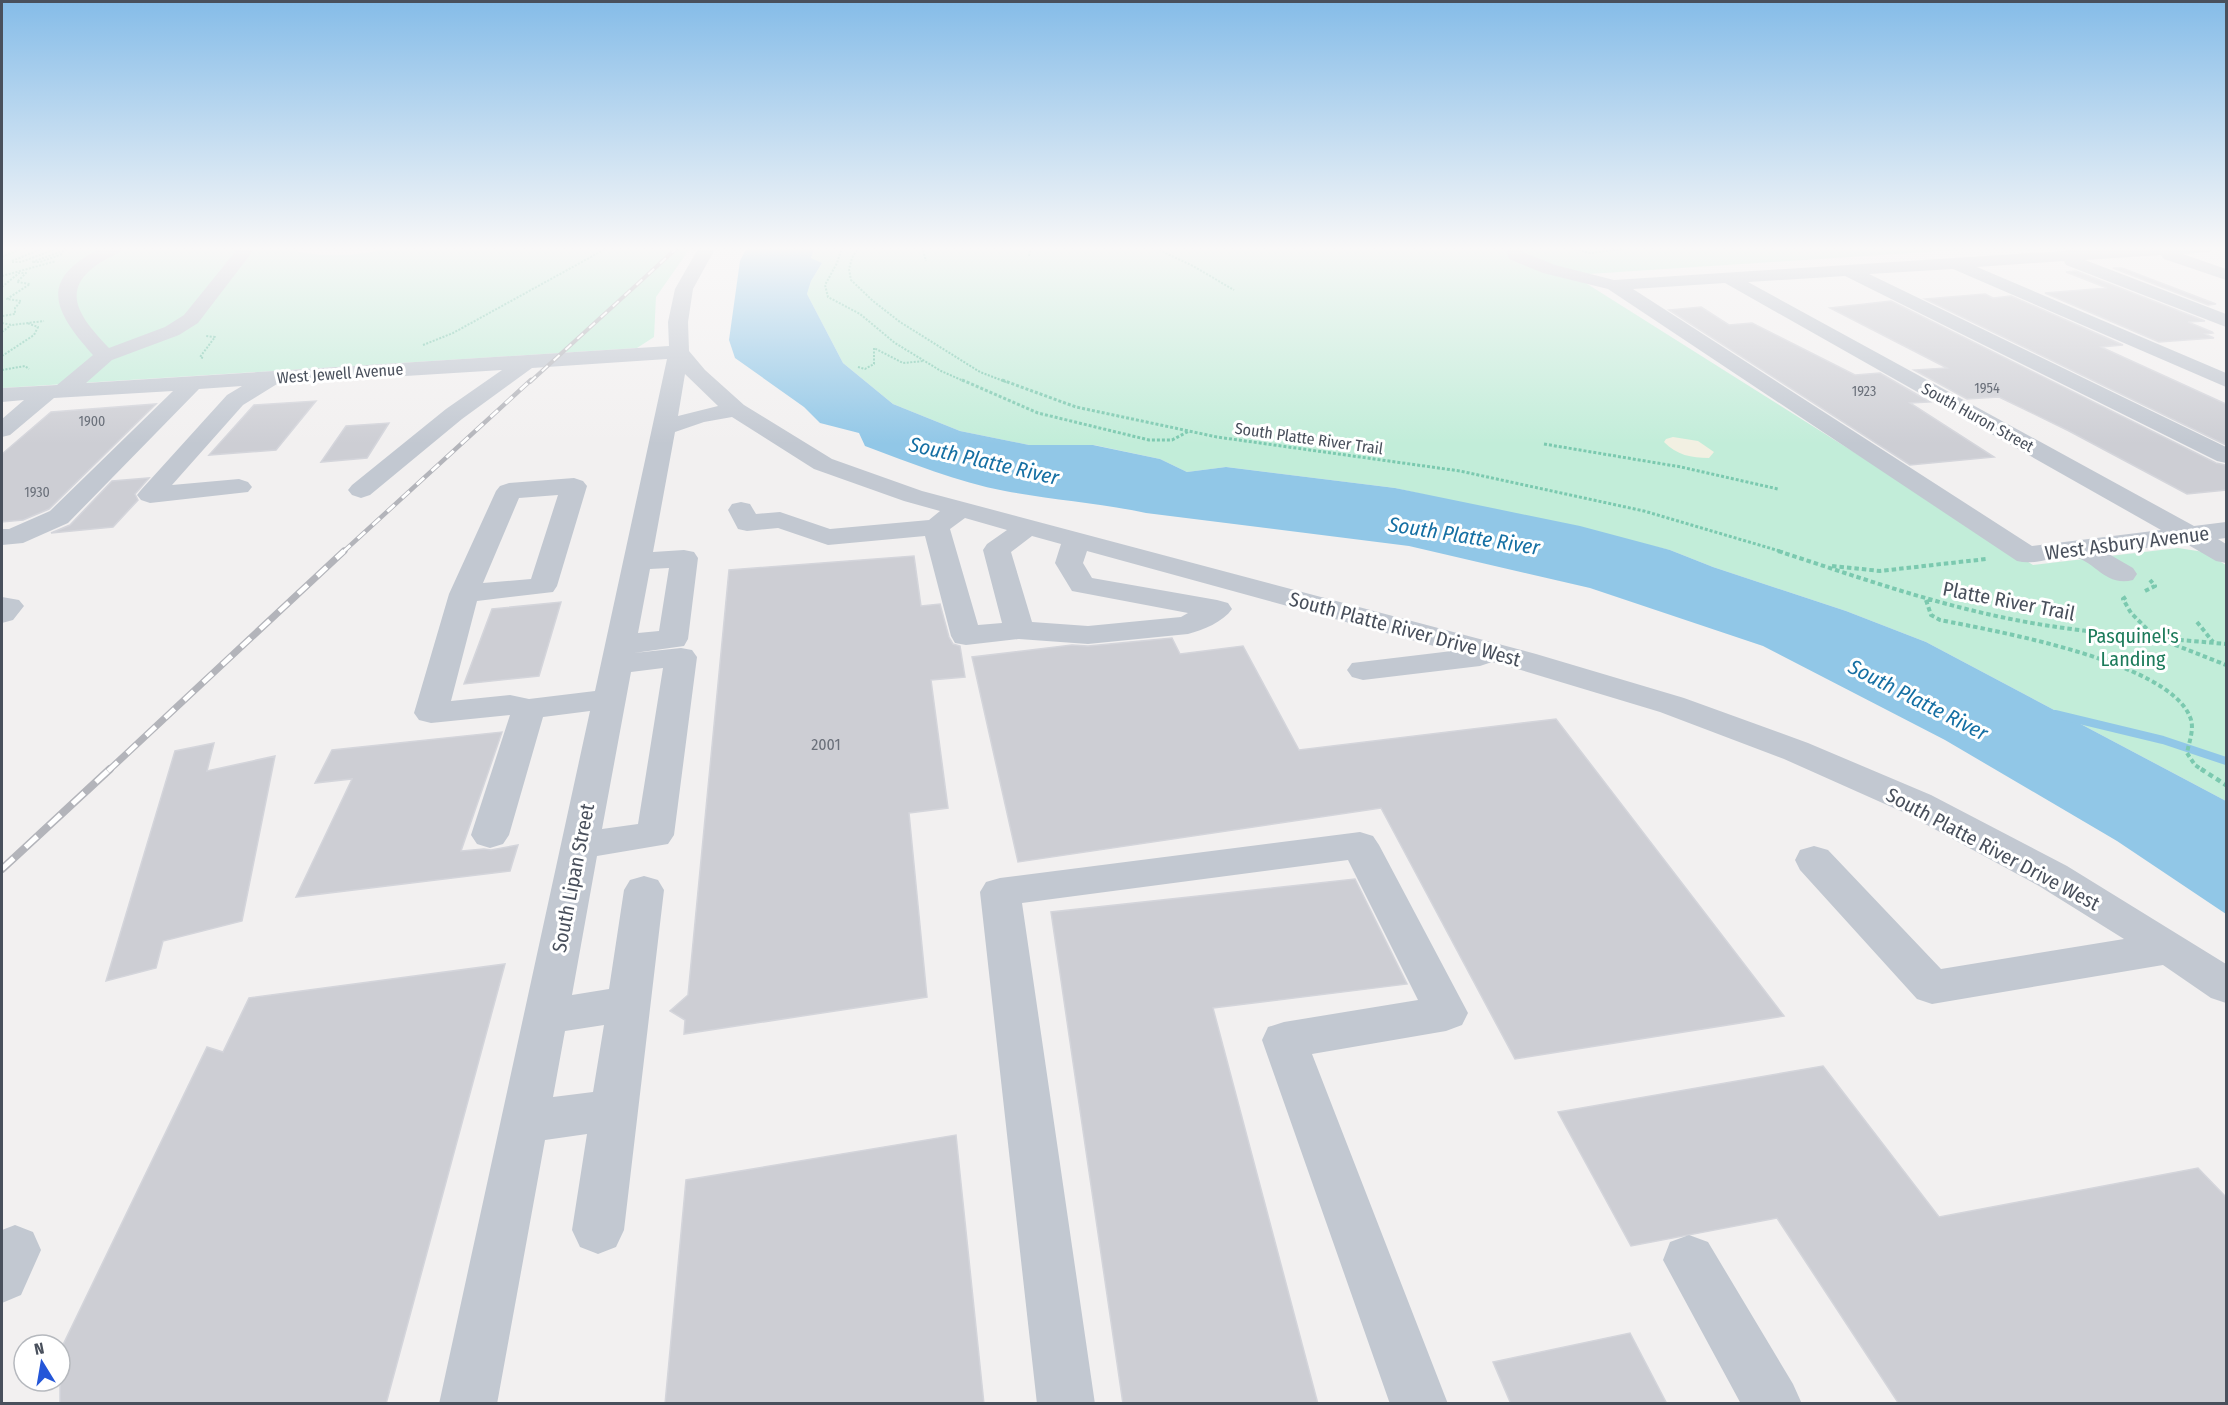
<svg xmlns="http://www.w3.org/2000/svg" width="2228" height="1405" font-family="'Fira Sans Condensed',sans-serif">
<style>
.green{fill:#c2edd9}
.sand{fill:#f2f0e2}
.water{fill:#91c7e7}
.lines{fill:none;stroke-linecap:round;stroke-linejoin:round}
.stream{stroke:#91c7e7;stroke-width:8}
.building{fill:#cdced4;stroke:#d4d5db;stroke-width:1.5}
.path-far3{stroke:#7bc9af;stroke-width:2;stroke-dasharray:2 1.5;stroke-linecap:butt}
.path-far2{stroke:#7bc9af;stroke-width:3;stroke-dasharray:3 2;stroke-linecap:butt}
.path-far1{stroke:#7bc9af;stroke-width:4;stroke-dasharray:4.5 3;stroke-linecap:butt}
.path{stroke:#7bc9af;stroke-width:4.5;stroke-dasharray:5 4;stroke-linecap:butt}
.minor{fill:#c2c8d1;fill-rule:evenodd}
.rail-far3-casing{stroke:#b3b4ba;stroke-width:4}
.rail-far2-casing{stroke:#b3b4ba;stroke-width:4.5}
.rail-far1-casing{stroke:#b3b4ba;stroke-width:7}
.rail-casing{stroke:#b3b4ba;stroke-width:8}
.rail-far3{stroke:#fff;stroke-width:2;stroke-dasharray:8;stroke-linecap:butt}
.rail-far2{stroke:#fff;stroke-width:3;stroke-dasharray:10;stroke-linecap:butt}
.rail-far1{stroke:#fff;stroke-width:4.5;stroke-dasharray:13;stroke-linecap:butt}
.rail{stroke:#fff;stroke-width:5;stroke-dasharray:16;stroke-linecap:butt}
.labels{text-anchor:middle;stroke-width:6;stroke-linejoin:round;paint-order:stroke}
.far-number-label{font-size:14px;fill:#6a707a}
.far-street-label{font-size:16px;fill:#49505c;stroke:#fff}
.number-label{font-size:16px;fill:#6a707a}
.street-label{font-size:20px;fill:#49505c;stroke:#fff}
.park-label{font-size:20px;fill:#1d7b5b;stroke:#fff}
.water-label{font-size:21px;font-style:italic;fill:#156fa3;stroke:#fff}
</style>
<rect width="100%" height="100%" fill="#f2f0f0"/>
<path class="green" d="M2,247h689l-35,50 -2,40 -17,11 -635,40z
M815,247h1189l-431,28 460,290 145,-17 26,4 22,13v236l-300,-159 -80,-31 -133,-44 -43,-17 -275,-62 -169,-21 -39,5 -27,-13 -66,-14h-65l-69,-14 -67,-27 -50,-41 -36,-69 4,-13 11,-18 -11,-4z"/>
<path class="sand" d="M296,247h99c-33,8 -66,12 -98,4z
M1673,437l25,4 16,11 -5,6c-18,0 -32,-3 -45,-16l2,-3z"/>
<path class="water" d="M747,247h68l-4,11 11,5 -11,18 -4,13 36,69 50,41 67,27 69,14h64l67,14 27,13 39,-5 169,21 185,38 90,24 43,17 133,44 80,31 300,159v113l-109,-73 -172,-101 -182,-94 -173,-58 -181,-42 -263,-33c-47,-10 -94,-13 -141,-22 -48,-9 -94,-28 -140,-45l-6,-13 -39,-10 -16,-16 -69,-49 -6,-18 11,-79z"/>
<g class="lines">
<path class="stream" d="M2055,714l108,26 63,21"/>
</g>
<path class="building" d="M2113,268h9l94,36 -8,1z
M2076,271l129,50 -17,1 24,10 1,1 -8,1 9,4 -55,4 -114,-49 62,-5 -41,-16z
M1985,294l8,4 18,-2 112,49 -22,2 125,57v41l-301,-146z
M1891,301l325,162 10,2v25l-39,4 -118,-63 -70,-34 -32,2 -53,-29 33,-2 -117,-60z
M1701,307l28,18 23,-2 103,52 25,-2 50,29 -20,1 84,54 -84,8 -241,-155z
M316,401l-40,49 -67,5 45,-50z
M156,404l-107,105 -26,11 -21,2v-68l49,-42z
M389,423l-22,35 -46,4 25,-36z
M149,478l-14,16 3,6 -25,27 -62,6 19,-8 42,-44z
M914,556l7,50 19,-2 9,33 4,7 7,2 5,31 -34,3 17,128 -39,5 18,184 -243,37 1,-14 -15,-9 18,-16 41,-425z
M561,602l-22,74 -75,8 28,-75z
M1172,638l8,16 63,-8 56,104 257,-31 228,297 -269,43 -134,-251 -363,54 -46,-205 100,-12 16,1z
M502,732l-41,119 23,-2 7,1 27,-5 -8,26 -214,26 56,-118 -37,4 17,-33z
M214,743l-7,28 68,-15 -33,165 -79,20 -7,27 -50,13 69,-230z
M1355,879l52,105 -194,24 105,396h-195l-72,-492z
M505,964l-119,440h-326v-53l147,-304 16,5 26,-54z
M1823,1066l116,151 259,-49 28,29v207h-327l-122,-186 -146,28 -73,-134z
M956,1135l28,269h-319l21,-224z
M1630,1333l37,71h-156l-18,-42z"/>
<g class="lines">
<path class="path-far3" d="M842,247l-5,16 -12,22 3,12 32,17 35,29 46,28 25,11
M859,247l-7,11 -3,11 2,11 22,21 27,21 80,50 26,10
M922,247l4,14
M1153,247l40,19 41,24
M1575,249l15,4 50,-6
M62,254l-22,8h-8l36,-13
M1029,256l2,-9
M2,257l22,-10
M12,261l34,-14
M12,262h9l40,-15
M2,276l54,-15
M2,287l17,-14h7l-9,9 13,2 -23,15 14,2 -6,7v6l-13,2
M2,323l10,2 32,-4
M2,332l9,-7
M423,345l30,-12 156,-86
M2,356l32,-21 4,-8 -11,-4
M203,358l-3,-1 15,-20 -9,-1
M858,367l7,2 9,-5v-16l29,15 21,-2
M2,370l23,-4 4,3"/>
<path class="path-far2" d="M962,380l76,33 111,27h23l17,-9
M1002,380l74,27 141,30 243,34 184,40 139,41
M1544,444l137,23 97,22"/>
<path class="path-far1" d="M1778,551c74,24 147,50 223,66 74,16 150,20 225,27
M1832,566l48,5 106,-12
M2145,591l10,-5 -5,-6
M2126,597l-3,2 8,14 24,24 71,28
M1926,600l5,15 9,5c55,11 228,41 250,97 5,11 -1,25 -3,36l8,12 9,6
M2197,622l16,20"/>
<path class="path" d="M2201,769l25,16"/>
<path class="minor" d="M103,247h22c-6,8 -19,11 -27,17 -41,28 -15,56 11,84l56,-21 19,-12 55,-68h17l-58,76 -19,12 -67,25 -26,23 583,-37 -1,-24 7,-33 24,-42h17l-23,42 -5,33 1,29 16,19 39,35 88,54 90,32 614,163 148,44 124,45 123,52 136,71 159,98v39l-15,-5 -48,-33 -231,39 -15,-5 -117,-129 -5,-10 5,-10 14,-4 14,4 113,119 183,-30 -85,-53 -134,-73 -121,-54 -124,-47 -146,-44 -22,-6 -12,4 -117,14 -11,-3 -5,-7 5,-7 100,-12 -365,-100 -4,12 9,15 125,22 11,3 4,6c-9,13 -29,21 -44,25l-100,10 -69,-5 -53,6 -11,-2 -4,-7 -26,-100 -97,9 -50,-17 -31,3 -9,-2 -10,-19 4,-6 9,-2 9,2 6,10 24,-2 50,17 99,-9 11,-9 -36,-10 -90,-32 -82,-52 -28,5 -29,10 -22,120 31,-2 10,2 4,6 -10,81 -4,7 -50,7 47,-5 11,2 5,7 -23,178 -6,9 -71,12 -25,139 37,-6 15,-99 6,-10 14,-4 14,4 6,10 -40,340 -8,17 -18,7 -18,-7 -8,-17 15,-96 -42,6 -48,264h-58l151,-693 -47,6 -34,118 -6,9 -13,4 -13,-4 -6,-9 39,-120 -79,8 -12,-3 -5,-7 35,-119 47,-103 4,-5 9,-3 65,-5 9,3 4,5 -30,100 -4,6 -76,9 -26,100 59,-6 19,4 66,-8 72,-332 -135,9 -70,51 -92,76 -9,3 -9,-3 -4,-5 4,-5 94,-76 56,-39 -225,14 -34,21 -71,80 67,-6 9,3 4,5 -4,5 -98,11 -9,-3 -4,-5 4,-5 86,-95 15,-9 -43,3 -131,134 -45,20 -21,2v-16h7l41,-18 123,-120 -119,7 -44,37 -8,2v-18l22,-19 -22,2v-14l55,-3 36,-30c-41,-46 -55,-76 10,-108zM685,374l33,32 -40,10zM558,495l-27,84 -48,4 36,-85zM965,518l42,12 -20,14 -4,6 19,73 -24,2 -28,-96zM1032,536l29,8 -6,19 17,28 116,22 -7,4 -93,9 -56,-4 -21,-70zM669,568l-10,63 -21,2 12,-64zM663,668l-25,156 -36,5 29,-157zM604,1025l-11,67 -40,5 12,-66z
M1506,247h17v5l32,13 59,15 510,-33h93l-8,5 -26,2 43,15v11l-62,-21 -3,-4 -76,5 141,54v13l-160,-62 -2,-4 -87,6 249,106v14l-273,-118 -84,5 357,173v16l-9,-2 -372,-185 -97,6 446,244 32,-4v16l-8,1 8,5v19l-10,-2 -31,-18 -78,10 26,15 4,6 -4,6c-29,7 -38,-20 -60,-23 -18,-2 -37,9 -56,4l-409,-272 -65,-16 -34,-14zM1725,283l436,247 -129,16 -399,-257z
M2,597l17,3 5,6 -11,14 -11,3z
M1360,832l13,4 6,9 89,168 -6,12 -16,6 -134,23 136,350h-58l-128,-364 6,-13 16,-5 134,-22 -70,-140 -326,43 73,501h-58l-57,-512 6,-10 14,-4z
M15,1225l18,7 8,18 -20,45 -19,8v-73z
M1689,1235l19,7 85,142 9,20h-61l-78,-144 7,-18z"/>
<g class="rail-far3-casing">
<path id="rail-far3" d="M530,382l148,-135"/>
</g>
<g class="rail-far2-casing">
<path id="rail-far2" d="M343,552l188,-172"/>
</g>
<g class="rail-far1-casing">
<path id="rail-far1" d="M108,771l236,-220"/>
</g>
<g class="rail-casing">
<path id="rail" d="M2,869l108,-100"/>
</g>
<use href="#rail-far3" class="rail-far3"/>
<use href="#rail-far2" class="rail-far2"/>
<use href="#rail-far1" class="rail-far1"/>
<use href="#rail" class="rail"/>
</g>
<linearGradient id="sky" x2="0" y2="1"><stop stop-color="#85bce8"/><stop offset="0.56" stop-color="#f9f8f8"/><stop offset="1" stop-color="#f9f8f8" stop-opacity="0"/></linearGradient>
<rect width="2228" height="444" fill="url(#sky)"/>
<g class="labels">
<g class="far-number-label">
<text x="1987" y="393">1954</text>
<text x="1864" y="396">1923</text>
<text x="92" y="426">1900</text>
<text x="37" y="497">1930</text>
</g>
<g class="far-street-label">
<text transform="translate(340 373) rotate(-4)" y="6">West Jewell Avenue</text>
<text transform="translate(1978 417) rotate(29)" y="6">South Huron Street</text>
<text transform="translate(1309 438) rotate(8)" y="6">South Platte River Trail</text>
</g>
<g class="number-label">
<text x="826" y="750">2001</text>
</g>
<g class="street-label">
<text transform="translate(2127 543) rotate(-7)" y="7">West Asbury Avenue</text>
<text transform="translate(2009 601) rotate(11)" y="7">Platte River Trail</text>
<text transform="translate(1405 629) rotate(15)" y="7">South Platte River Drive West</text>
<text transform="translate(1993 849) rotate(28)" y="7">South Platte River Drive West</text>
<text transform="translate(573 878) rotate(-79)" y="7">South Lipan Street</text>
</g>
<g class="park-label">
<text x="2133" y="643">Pasquinel's<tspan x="2133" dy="23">Landing</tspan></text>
</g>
<g class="water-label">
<text transform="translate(984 461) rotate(13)" y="7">South Platte River</text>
<text transform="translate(1464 536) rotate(9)" y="7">South Platte River</text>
<text transform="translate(1918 700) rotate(27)" y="7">South Platte River</text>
</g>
</g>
<rect width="2228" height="1405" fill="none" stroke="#49505c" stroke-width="6"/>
<g transform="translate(42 1363) rotate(349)"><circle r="28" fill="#ffffff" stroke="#b6b9be" stroke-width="1.5"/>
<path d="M0-4.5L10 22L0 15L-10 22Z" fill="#2456d8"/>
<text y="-9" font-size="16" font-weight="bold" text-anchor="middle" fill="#49505c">N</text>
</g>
</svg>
